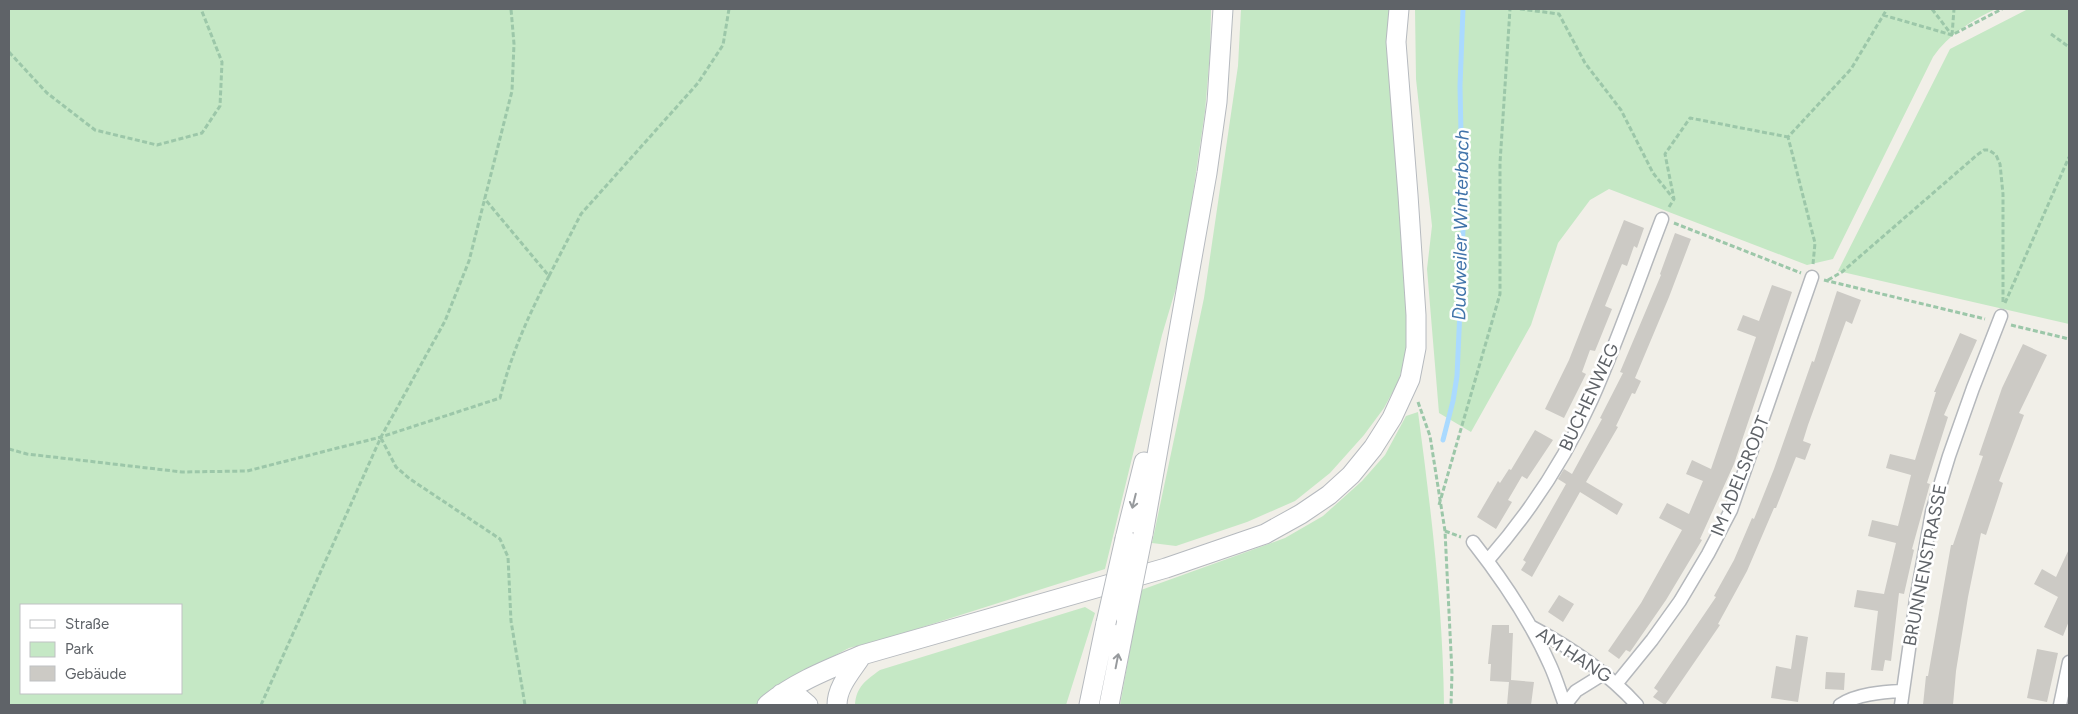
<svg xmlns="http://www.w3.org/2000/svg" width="2078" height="714" font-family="Figtree,sans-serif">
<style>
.green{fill:#c5e8c5;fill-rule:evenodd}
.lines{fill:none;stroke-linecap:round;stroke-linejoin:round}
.stream{stroke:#aadaff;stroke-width:5}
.building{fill:#cccac5}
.minor-casing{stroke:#b5b8bc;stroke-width:15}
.secondary-casing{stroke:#b6babf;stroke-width:21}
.path{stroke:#9cc7a9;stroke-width:3;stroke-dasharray:5 2.5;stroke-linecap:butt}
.minor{stroke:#fff;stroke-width:12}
.secondary{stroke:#fff;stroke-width:19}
.secondary-bridge-casing{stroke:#b6babf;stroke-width:21;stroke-linecap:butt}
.secondary-bridge{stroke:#fff;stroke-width:19}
.oneway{stroke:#979a9d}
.labels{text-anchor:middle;stroke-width:5;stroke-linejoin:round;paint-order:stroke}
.street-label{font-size:18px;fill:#5f6368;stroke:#fff}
.water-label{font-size:19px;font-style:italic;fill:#4174aa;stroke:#fff}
</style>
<rect width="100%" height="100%" fill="#f1efe8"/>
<path class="green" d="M9,9h1202l-1,44 -5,58 -23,157 -20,67 -57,234 -217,69 -39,10 -57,30 -34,27h-749zM21,605h160v88h-160z
M1241,9h149l-2,55 22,253 -4,39 -8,26 -14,26 -20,27 -34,38 -35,28 -48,21 -71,24 -24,-3 52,-245 34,-232z
M1415,9h581c-24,11 -48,26 -63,48l-100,202 -26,6 -198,-76 -19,11 -32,43 -27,82 -60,107 -32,-19 -12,-144 5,-43 -16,-147z
M2028,9h41v315l-231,-53 112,-222z
M1418,412c13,98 25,195 26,293h-324l21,-115 144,-52 38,-22 39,-35 23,-26 21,-39z
M1085,607l10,6 -29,92h-211c1,-18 11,-25 25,-35z"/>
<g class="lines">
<path class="stream" d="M1443,440l10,-39 4,-25 3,-66 3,-80 -3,-144 3,-77"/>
</g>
<path class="building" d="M1624,220l20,8 -7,20 -3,-2 -7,20 -5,-2 -17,42 7,3 -17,42 -5,-1 -8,22 4,2 -22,44 -19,-9 24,-49z
M1675,233l16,6 -22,58 -34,81 6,3 -6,13 -3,-1 -16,33 2,1 -32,55 37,22 -6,11 -37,-23 -48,85 -11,-7 5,-8 -3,-2 43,-76 -8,-5 6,-10 8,5 30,-55 -2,-1 23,-45 -3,-1 41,-97 -1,-1z
M1772,285l20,7 -58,172 -34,75 2,1 -36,60 -36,52 -4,-2 -7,9 -11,-8 33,-48 41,-73 -23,-12 8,-15 22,11 14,-33 -17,-7 6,-14 19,9 45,-132 -19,-7 6,-15 16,6z
M1837,291l24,9 -9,24 -6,-3 -38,104 -5,16 8,3 -6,16 -9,-3 -20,51h-2l-27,63 -29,53 2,1 -55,80 -12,-8 5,-6 -4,-3 62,-91 -2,-1 20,-36 18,-42 2,1 20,-50 38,-108 2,1z
M1960,333l17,7 -33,75 4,2 -21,66 3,1 -18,65 2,1 -10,44 -5,-1 -8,68 -6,-1 -2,11 -12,-1 7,-59 -24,-4 3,-17 27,4 12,-51 -28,-7 4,-16 26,6 13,-51 -25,-7 4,-14 25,6 21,-68h-2z
M2023,344l24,11 -28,58 5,2 -25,66 4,2 -17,52 -5,-2 -13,64 -12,74 -3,34h-30l3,-29h2l23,-131h2l15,-45 15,-44 -4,-1 23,-67z
M1535,430l18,10 -26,39 -5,-3 -14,24 4,2 -16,27 -19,-12 21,-36 2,2 9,-14 2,1z
M2069,549v72l-6,15 -19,-9 14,-30 -24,-13 8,-15 14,8z
M1559,595l15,9 -11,18 -15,-10z
M1492,625h17v8h4l-2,47 23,2 -3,23h-24l2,-23 -19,-1 1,-17h-3z
M1796,635l12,2 -10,65 -27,-4 5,-32 15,3z
M2037,649l21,4 -11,49 -20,-4z
M1826,672l19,1 -1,17 -19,-1z"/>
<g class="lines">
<g class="minor-casing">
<path id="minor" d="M1473,542c29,37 58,80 77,123 6,13 10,27 15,40
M1488,560c42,-48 78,-103 104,-161 26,-59 47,-120 70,-180
M1530,626c40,21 77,46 107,79
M1617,683l35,-43 28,-39 28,-47 23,-44 81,-233
M1565,705l11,-14 29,-18
M1840,705c17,-11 42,-13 62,-14
M1901,705l15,-105 16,-88 17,-56 24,-68 28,-72
M2060,705l9,-43"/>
</g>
<g class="secondary-casing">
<path id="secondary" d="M1143,534l64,-361 10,-71 6,-93
M1125,539l19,-77
M781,694l20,5 7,6
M767,705c28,-23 62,-36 95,-50l304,-87 99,-34 36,-20 28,-19 22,-20 22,-27 19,-30 18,-39 6,-31v-33l-8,-120 -12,-153 3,-33
M837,705c0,-19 15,-34 25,-50
M1089,705l17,-82
M1109,705l17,-87"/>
</g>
<path class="path" d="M1520,9l39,5 26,49 36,47 32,63 20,25
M1932,9l19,25
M1883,15l69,20 50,-26
M2051,34l18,13
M1952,35l2,-26
M9,52l38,41 48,37 62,15 45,-12 18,-27 2,-44 -21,-53
M1669,207l5,-8 -9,-45 25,-36 98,19
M1674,223l127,50
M1813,264l2,-21 -27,-106 63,-68 36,-60
M549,276l32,-62 117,-131 25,-38 6,-36
M1824,280l161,39
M1828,280l14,-8 135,-117 7,-5h5l7,5 4,9 3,30v109
M2005,303l64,-146
M2011,325l58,14
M1418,402l12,34 15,95 7,142 -1,32
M381,438l15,29 14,12 90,60 8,18 3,64 14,84
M9,449l18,5 155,18 65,-1 134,-34 119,-39c11,-43 28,-82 49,-122l-65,-78
M1439,505l61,-211v-131l10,-154
M1445,531l16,6
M261,705l120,-268 64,-116 24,-60 43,-170 2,-47 -3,-35"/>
<use href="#minor" class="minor"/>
<use href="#secondary" class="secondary"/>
<g class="secondary-bridge-casing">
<path id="secondary-bridge" d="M1126,618l17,-84
M1106,623l19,-84"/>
</g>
<use href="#secondary-bridge" class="secondary-bridge"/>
</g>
<defs><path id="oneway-shaft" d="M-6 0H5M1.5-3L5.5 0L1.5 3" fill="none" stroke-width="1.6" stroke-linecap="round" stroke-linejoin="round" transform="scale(1.25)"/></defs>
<g class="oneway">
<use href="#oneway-shaft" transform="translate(1134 501) rotate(104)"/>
<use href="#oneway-shaft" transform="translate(1117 661) rotate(-79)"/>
</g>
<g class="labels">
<g class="street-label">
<text transform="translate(1589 397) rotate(-65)" y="6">BUCHENWEG</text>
<text transform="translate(1740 476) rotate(-68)" y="6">IM ADELSRODT</text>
<text transform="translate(1925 565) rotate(-79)" y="6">BRUNNENSTRASSE</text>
<text transform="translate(1574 655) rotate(33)" y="6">AM HANG</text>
</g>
<g class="water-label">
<text transform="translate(1460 225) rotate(-89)" y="7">Dudweiler Winterbach</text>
</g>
</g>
<rect width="2078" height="714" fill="none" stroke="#5f6368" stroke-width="20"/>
<rect x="20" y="604" width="162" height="90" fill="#ffffff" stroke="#bfc1c3"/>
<rect x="30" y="620" width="25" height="8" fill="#ffffff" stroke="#bfc1c3"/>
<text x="65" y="629" font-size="15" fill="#5f6368">Straße</text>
<rect x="30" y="642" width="25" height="15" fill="#c5e8c5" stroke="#bfc1c3"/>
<text x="65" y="654" font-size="15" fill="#5f6368">Park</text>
<rect x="30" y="666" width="25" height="15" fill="#cccac5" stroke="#bfc1c3"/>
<text x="65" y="679" font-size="15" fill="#5f6368">Gebäude</text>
</svg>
